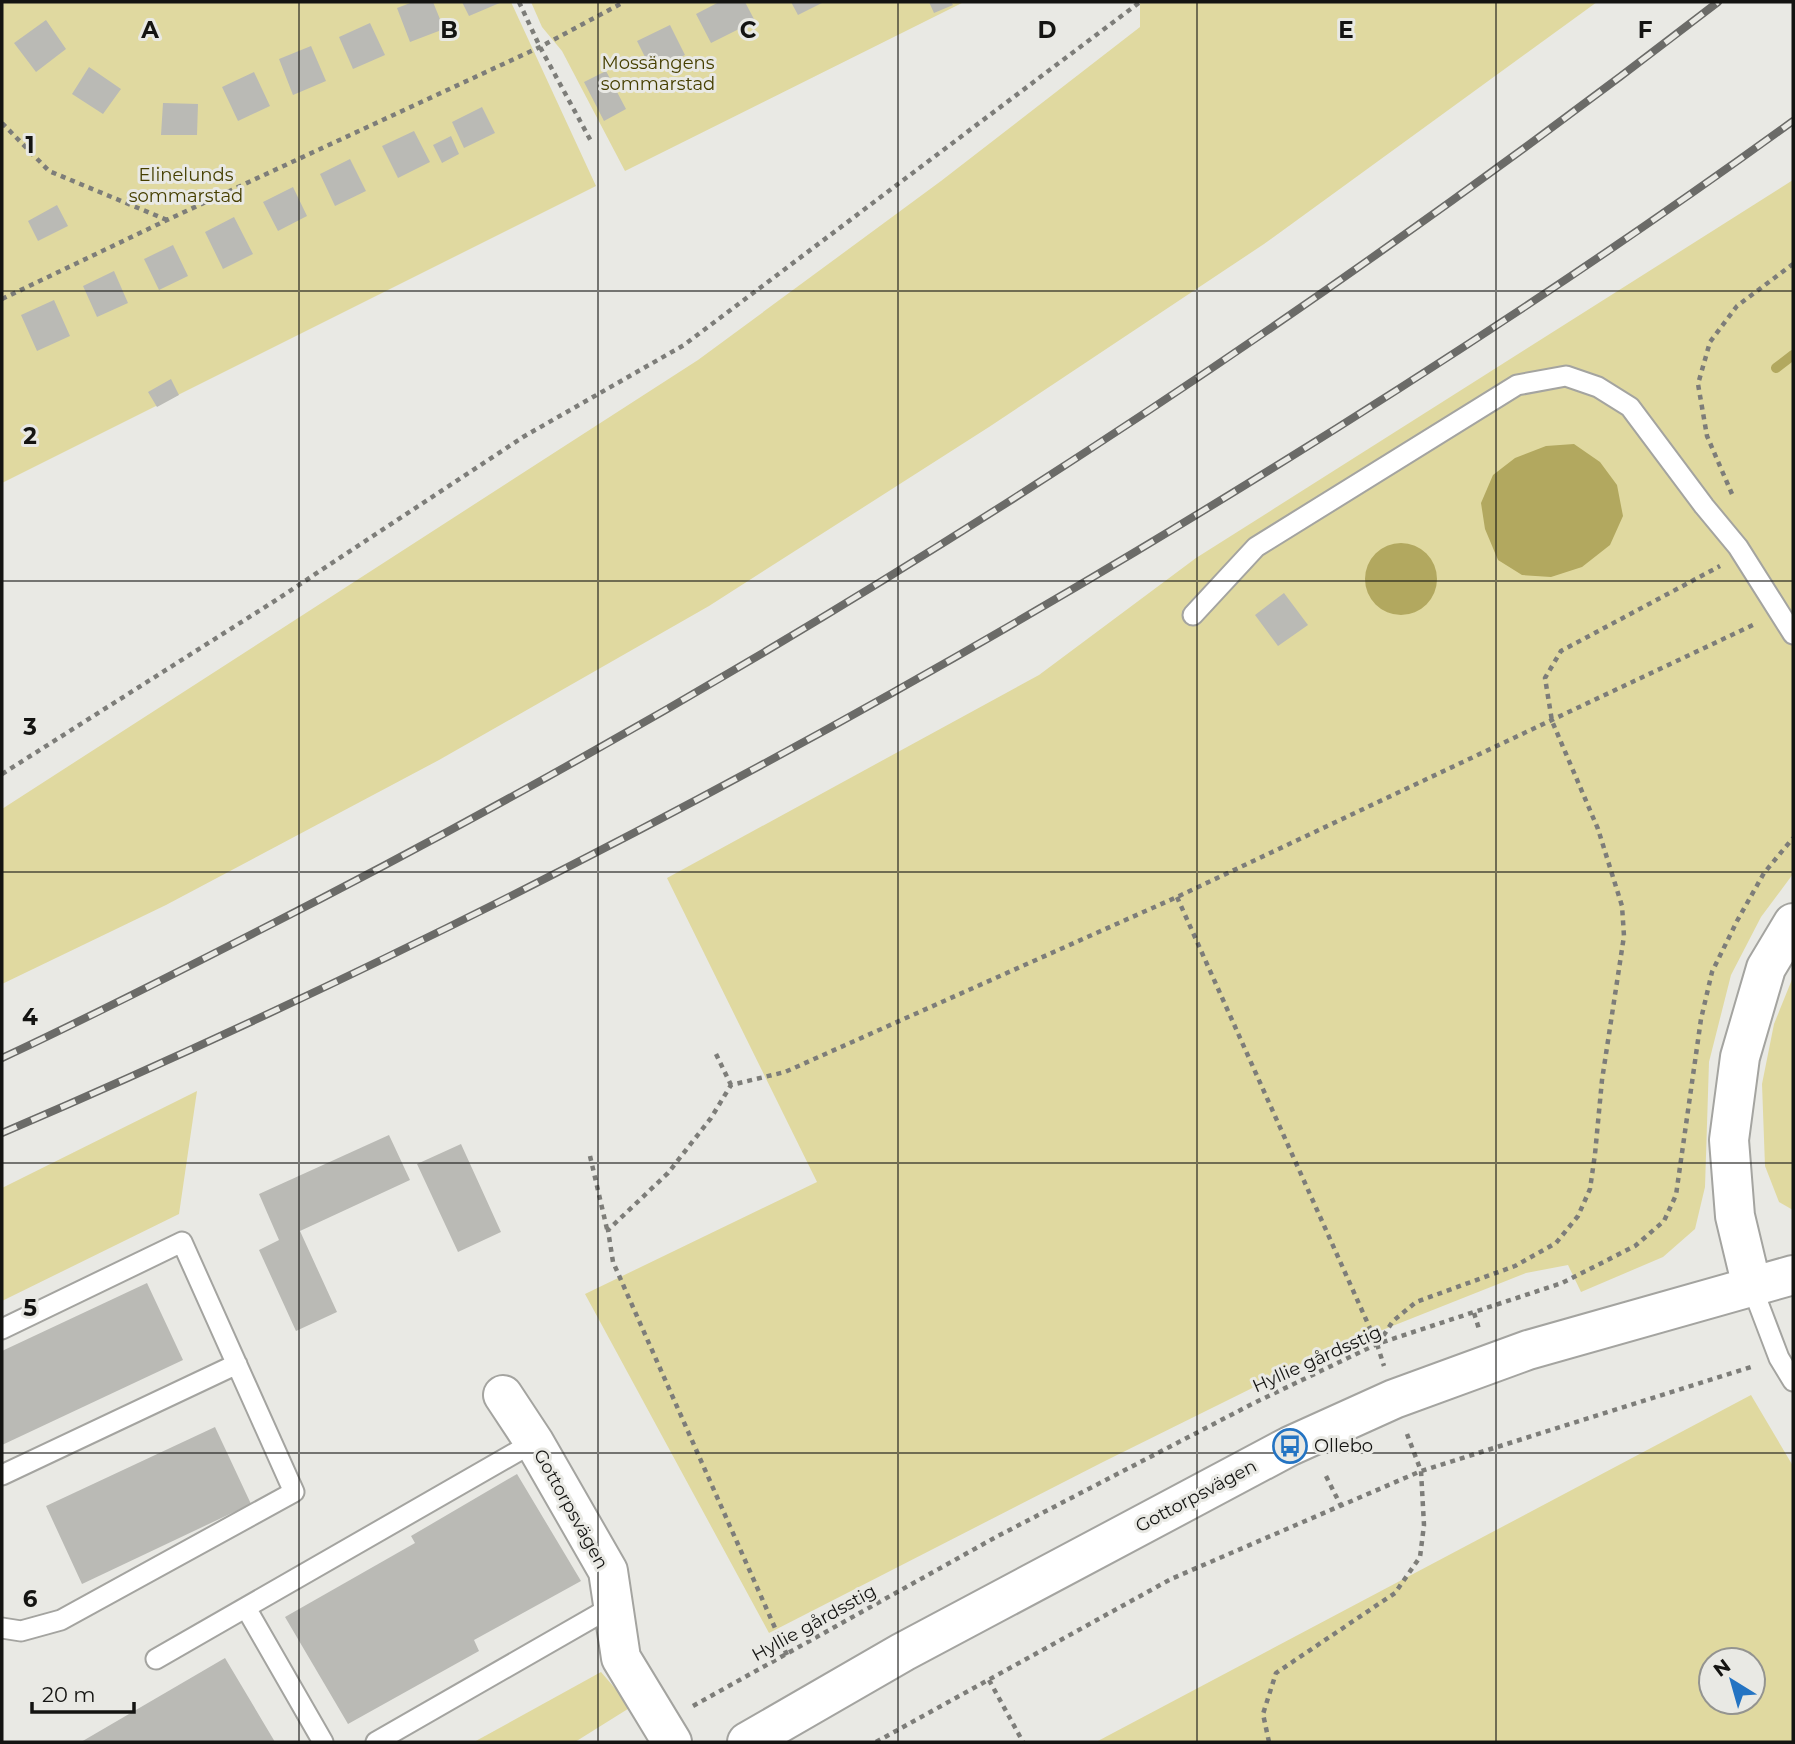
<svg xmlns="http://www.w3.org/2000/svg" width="1795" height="1744" font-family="Montserrat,sans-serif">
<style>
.green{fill:#e0d9a0;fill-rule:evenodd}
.water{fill:#b2a85f}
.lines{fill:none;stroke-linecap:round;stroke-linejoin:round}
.stream{stroke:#b2a85f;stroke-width:10}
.building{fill:#babab5}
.service-casing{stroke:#a4a4a0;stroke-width:23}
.minor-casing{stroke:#a4a4a0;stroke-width:42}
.tertiary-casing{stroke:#a4a4a0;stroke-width:42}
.path{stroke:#7d7d79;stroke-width:4.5;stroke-dasharray:5 5;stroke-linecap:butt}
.service{stroke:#fff;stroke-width:19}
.minor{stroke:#fff;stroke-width:38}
.tertiary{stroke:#fff;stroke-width:38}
.rail-casing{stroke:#6b6b68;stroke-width:8}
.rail{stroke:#e9e9e4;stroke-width:5;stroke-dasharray:16;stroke-linecap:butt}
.grid{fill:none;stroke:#141412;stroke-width:2;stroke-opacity:0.55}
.labels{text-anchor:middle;stroke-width:6;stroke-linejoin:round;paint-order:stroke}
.park-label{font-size:18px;fill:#463f00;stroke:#e9e9e4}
.street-label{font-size:18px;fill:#141412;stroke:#e9e9e4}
.poi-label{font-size:18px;fill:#141412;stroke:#e9e9e4;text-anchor:start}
.grid-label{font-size:23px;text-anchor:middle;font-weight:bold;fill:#141412;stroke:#e9e9e4;stroke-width:6;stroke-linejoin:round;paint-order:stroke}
</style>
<rect width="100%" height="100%" fill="#e9e9e4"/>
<path class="green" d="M2,2h509l85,184 -594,297z
M531,2h433l-339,169 -63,-120 -20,-24z
M1140,2h457l-333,242 -275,183 -280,179 -270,154 -273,145 -164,79v-175l696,-449 243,-179 199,-154z
M1793,180v694l-32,43 -30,58 -22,87 -4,125 -10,42 -32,28 -82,35 -13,-27 -42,8 -209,83 -214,106 -334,171 -184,-339 232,-112 -150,-304 372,-203 157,-117z
M1793,977v233l-14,-8 -14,-36 -3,-82 12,-60z
M197,1091l-18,123 -177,87v-113z
M1751,1395l42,71v276h-697zM1711,1660h42v42h-42z
M601,1672l30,35 -56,35h-101z"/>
<path class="water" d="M1574,444l26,18 17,23 6,31 -13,29 -28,22 -31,10 -29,-2 -24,-15 -13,-31 -4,-26 12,-28 22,-17 31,-12z
M1365 579a36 36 0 1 1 72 0a36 36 0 1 1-72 0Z"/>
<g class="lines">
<path class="stream" d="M1776,368l17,-13"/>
</g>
<path class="building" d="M413,2h20l11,27 -34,13 -13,-34z
M462,2h40l-33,14z
M719,2h26l10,19 -44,22 -15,-29z
M791,2h33l-26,13z
M929,2h22l2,3 -19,8z
M46,20l20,29 -30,23 -22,-29z
M370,23l15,32 -32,14 -14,-32z
M670,25l15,30 -33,16 -15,-30z
M311,46l15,35 -33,14 -14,-36z
M89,67l32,22 -18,25 -31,-20z
M606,71l20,38 -22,12 -20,-39z
M254,72l16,34 -32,15 -16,-34z
M163,103l35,1 -1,31h-36z
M482,107l13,26 -31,15 -12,-26z
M414,131l16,31 -32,16 -16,-32z
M451,136l8,18 -17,9 -9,-18z
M350,159l16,32 -31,15 -15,-32z
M293,187l14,29 -29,15 -15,-29z
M57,205l11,21 -30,15 -10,-20z
M234,217l19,37 -30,15 -18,-37z
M173,245l15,31 -29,14 -15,-31z
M114,271l14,32 -31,14 -14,-31z
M54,300l16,36 -33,15 -16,-36z
M171,379l8,16 -22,12 -9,-15z
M1284,593l24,32 -30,21 -23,-31z
M389,1135l21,45 -110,51 37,81 -41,19 -37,-81 20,-10 -20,-46z
M461,1144l40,88 -43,20 -41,-88z
M147,1283l36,77 -181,85v-94z
M215,1427l36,77 -169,80 -36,-78z
M517,1474l64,107 -107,59 5,11 -131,73 -63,-107 130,-74 -4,-7z
M225,1658l50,84h-194z"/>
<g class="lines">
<g class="service-casing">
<path id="service" d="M1193,615l63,-68 261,-162 49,-9 32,11 32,20 74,99 34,41 55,87
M1752,1287l27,71 14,23
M2,1329l180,-87 112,250 -233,128 -40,11 -19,-3
M2,1475l235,-111
M246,1608l77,134
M156,1659l378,-217
M376,1742l237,-136"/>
</g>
<g class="minor-casing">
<path id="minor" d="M503,1395l31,47 74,129 13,87 51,84"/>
</g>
<g class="tertiary-casing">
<path id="tertiary" d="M1752,1287l-17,-71 -6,-76 11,-83 26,-89 27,-45
M747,1742l156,-90 387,-206 104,-47 134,-49 265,-75"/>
</g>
<path class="path" d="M519,2l21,45 52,96
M2,123l47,48 118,49
M2,299l165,-79 373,-173 84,-45
M1732,494l-25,-58 -9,-52 12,-42 27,-36 56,-42
M2,774l271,-172 250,-165 161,-92 456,-343
M1177,897l200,447 7,22
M716,1054l15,31
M590,1156l17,73
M1474,1313l5,16
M1378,1344l15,-23 23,-19 99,-36 41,-23 22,-27 12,-27 5,-35 7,-74 22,-144 -2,-30 -24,-77 -46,-108 -7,-43 16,-27 159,-85
M1326,1476l15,30
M787,1655l-174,-393 -5,-32 60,-57 43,-55 20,-33 54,-13 392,-175 578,-273
M989,1680l34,62
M693,1706l303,-169 258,-134 123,-59 185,-61 73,-37 29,-25 12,-26 25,-176 11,-47 25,-51 27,-48 29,-35
M876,1742l295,-163 250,-108 333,-105
M1269,1742l-6,-28 13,-41 119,-80 25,-36 4,-32 -3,-54 -14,-37"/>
<use href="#service" class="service"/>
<use href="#minor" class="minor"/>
<use href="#tertiary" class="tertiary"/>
<g class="rail-casing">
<path id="rail" d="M2,1058c86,-40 170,-83 254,-126 516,-262 1004,-576 1462,-930
M2,1133c390,-167 769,-363 1133,-581 225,-135 446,-277 658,-431"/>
</g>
<use href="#rail" class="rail"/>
</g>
<path class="grid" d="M299,2v1740M598,2v1740M898,2v1740M1197,2v1740M1496,2v1740M2,291h1791M2,581h1791M2,872h1791M2,1163h1791M2,1453h1791"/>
<defs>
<g id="bus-ring" transform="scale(1.75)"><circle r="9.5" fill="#e9e9e4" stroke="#2474c3" stroke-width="1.5"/><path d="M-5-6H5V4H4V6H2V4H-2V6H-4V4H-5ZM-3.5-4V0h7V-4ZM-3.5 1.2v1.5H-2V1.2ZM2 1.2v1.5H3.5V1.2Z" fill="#2474c3"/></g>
</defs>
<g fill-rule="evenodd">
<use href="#bus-ring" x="1290" y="1446"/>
</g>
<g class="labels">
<g class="park-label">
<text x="658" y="69">Mossängens<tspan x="658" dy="21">sommarstad</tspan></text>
<text x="186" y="181">Elinelunds<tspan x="186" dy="21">sommarstad</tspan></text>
</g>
<g class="street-label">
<text transform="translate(1317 1359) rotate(-24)" y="6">Hyllie gårdsstig</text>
<text transform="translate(1196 1496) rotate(-28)" y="6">Gottorpsvägen</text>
<text transform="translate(571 1509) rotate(61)" y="6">Gottorpsvägen</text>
<text transform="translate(814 1623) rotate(-29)" y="6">Hyllie gårdsstig</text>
</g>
<g class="poi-label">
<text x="1314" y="1452">Ollebo</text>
</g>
</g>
<g class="grid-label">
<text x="150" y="38">A</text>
<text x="449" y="38">B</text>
<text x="748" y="38">C</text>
<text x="1047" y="38">D</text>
<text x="1346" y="38">E</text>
<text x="1645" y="38">F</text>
<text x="30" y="153">1</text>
<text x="30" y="444">2</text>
<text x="30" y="735">3</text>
<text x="30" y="1025">4</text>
<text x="30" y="1316">5</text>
<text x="30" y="1607">6</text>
</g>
<rect width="1795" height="1744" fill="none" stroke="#141412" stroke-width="7"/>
<g transform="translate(1732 1681) rotate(323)"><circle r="33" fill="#e9e9e4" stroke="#949490" stroke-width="2"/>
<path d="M0-5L12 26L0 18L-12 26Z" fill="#2474c3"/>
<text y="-10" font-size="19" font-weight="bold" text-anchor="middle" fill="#141412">N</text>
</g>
<path d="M32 1702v10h102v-10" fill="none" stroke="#141412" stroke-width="3.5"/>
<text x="42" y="1702" font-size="21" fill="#141412" stroke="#e9e9e4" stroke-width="5" paint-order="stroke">20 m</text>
</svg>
